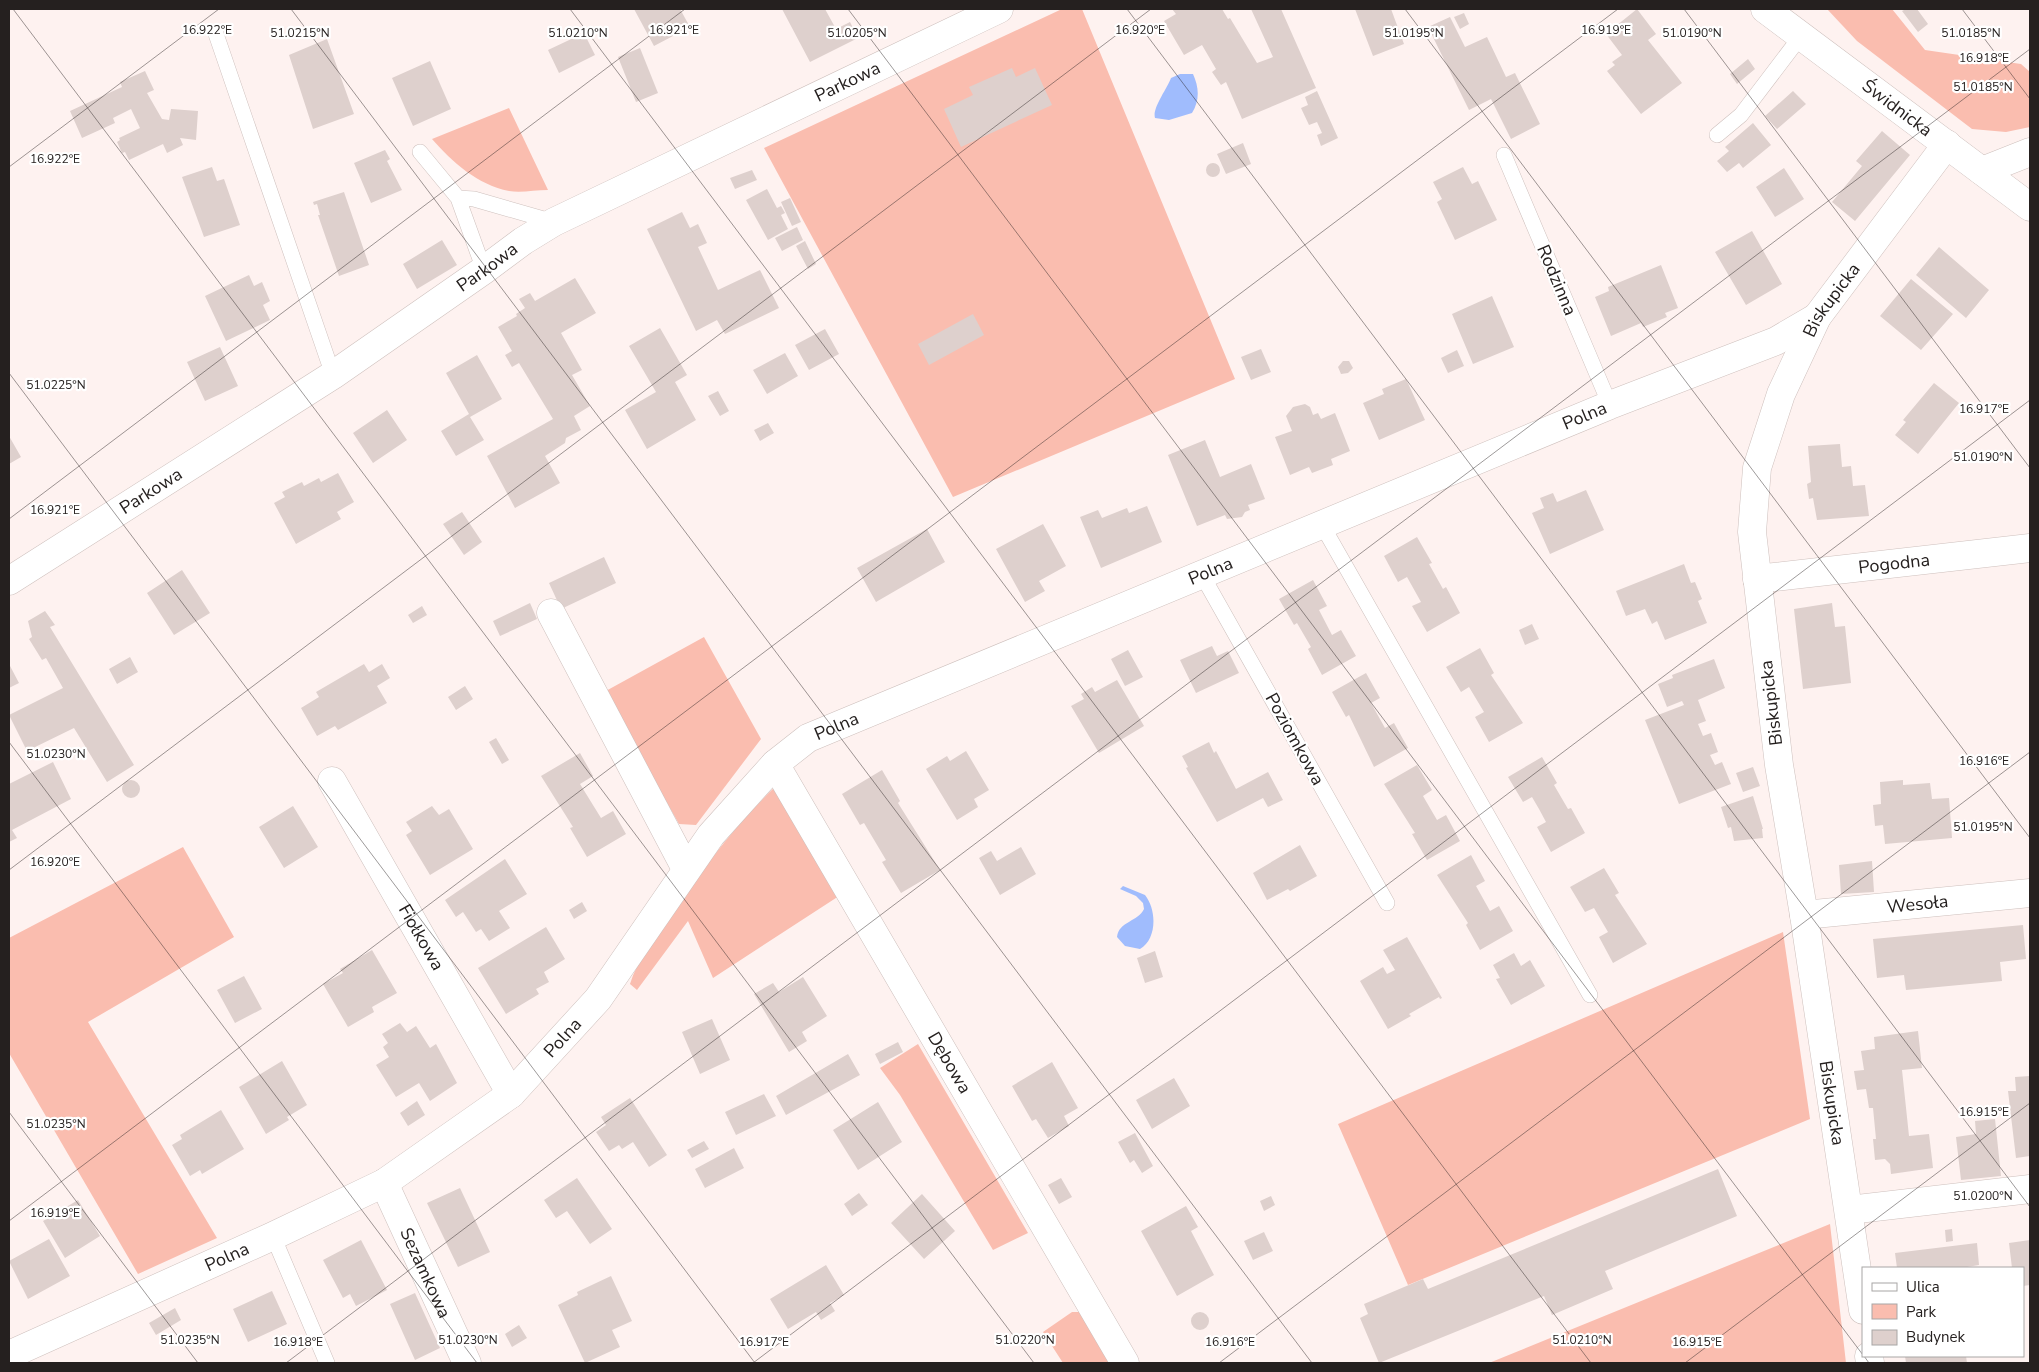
<svg xmlns="http://www.w3.org/2000/svg" width="2039" height="1372" font-family="'Nunito Sans',sans-serif">
<style>
.green{fill:#fabdaf}
.water{fill:#a0bcfd}
.building{fill:#ded0cd}
.lines{fill:none;stroke-linecap:round;stroke-linejoin:round}
.lane-casing{stroke:#cec0bd;stroke-width:16}
.street-casing{stroke:#cec0bd;stroke-width:29}
.secondary-casing{stroke:#cec0bd;stroke-width:29}
.lane{stroke:#fff;stroke-width:15}
.street{stroke:#fff;stroke-width:28}
.secondary{stroke:#fff;stroke-width:28}
.ticks{fill:none;stroke:#25201f;stroke-width:1;stroke-opacity:0.45}
.labels{text-anchor:middle;stroke-width:4.5;stroke-linejoin:round;paint-order:stroke}
.street-label{font-size:18px;fill:#25201f;stroke:#fff}
.ticks-label{font-size:12px;text-anchor:middle;fill:#25201f;stroke:#fff;stroke-width:4.5;stroke-linejoin:round;paint-order:stroke}
</style>
<rect width="100%" height="100%" fill="#fef2f0"/>
<path class="green" d="M1062,9h20l153,370 -282,118 -189,-349z
M1827,9h65l33,41 96,14 9,8v55l-24,5 -34,-3 -115,-88z
M509,108l39,82c-13,0 -27,3 -39,1 -31,-6 -57,-29 -77,-52z
M704,637l57,102 -65,86 -17,-1 -75,-132z
M775,787l64,109 -126,82 -25,-57 -51,69 -7,-6c7,-23 23,-43 36,-63 33,-47 67,-94 109,-134z
M183,847l51,90 -146,85 129,216 -79,36 -129,-221v-115z
M1783,932l27,187 -402,166 -70,-161z
M918,1044l110,189 -35,17 -93,-155 -20,-27z
M1830,1224l16,139h-357z
M1072,1312h9l32,51h-50l-20,-31z"/>
<path class="water" d="M1180,74h13c6,13 7,26 -1,39l-23,7 -14,-2c-3,-10 12,-29 16,-40z
M1123,886l22,9c12,15 12,44 -5,54l-15,-3 -8,-9c2,-16 21,-15 27,-28l-1,-6 -7,-7 -16,-7z"/>
<path class="building" d="M634,9h46l10,18 -36,19z
M782,9h43l11,20 14,-7 8,16 -48,24z
M1172,9h50l6,10 2,-1 27,45 16,-6 -22,-48h30l35,79 -74,31 -16,-37 -5,3 -9,-13 4,-3 -14,-24 -18,10 -20,-34 12,-7z
M1355,9h36l13,35 -31,12z
M1637,9l19,25 -8,6 34,43 -41,31 -34,-43 8,-6 -3,-3 10,-7 -16,-21z
M1906,9h11l11,15 -10,8 -16,-21z
M1464,13l5,11 -9,5 -6,-12z
M1450,17l15,30 22,-10 19,40 9,-4 25,51 -29,15 -20,-40 -22,11 -41,-83z
M584,33l11,22 -36,18 -11,-23z
M327,39l27,75 -41,15 -24,-74z
M640,48l18,45 -22,9 -18,-45z
M1748,59l7,10 -18,15 -7,-10z
M430,61l21,48 -38,17 -21,-48z
M1012,68l4,9 19,-9 17,37 -91,42 -17,-38 29,-14 -4,-8z
M145,71l9,19 -7,3 15,26 7,1 2,-11 27,2 -2,29 -16,-2 3,7 -16,8 -4,-9 -34,16 -4,-8 -3,1 -5,-11 3,-2 -1,-2 21,-10 -9,-19 -18,9 2,5 -33,15 -12,-27 52,-24 -2,-5z
M1317,91l21,47 -17,8 -4,-11 5,-2 -5,-11 -8,3 -8,-17 7,-3 -3,-8z
M1793,91l13,13 -29,25 -12,-13z
M1753,123l18,22 -28,23 -4,-5 -12,9 -10,-11 12,-10 -4,-4z
M1882,131l28,24 -55,66 -23,-19 30,-36 -6,-5z
M1243,143l8,21 -25,10 -9,-20z
M385,150l5,9 -3,2 15,29 -31,13 -17,-40z
M1206 170a7 7 0 1 1 14 0a7 7 0 1 1-14 0Z
M212,167l5,14 7,-2 16,46 -36,12 -22,-60z
M1463,167l9,17 6,-3 19,39 -42,20 -18,-38 5,-3 -9,-17z
M1784,168l20,31 -29,18 -19,-30z
M752,170l5,10 -22,9 -5,-11z
M767,189l10,19 4,-2 4,7 -4,2 7,14 -20,11 -22,-40z
M344,192l25,73 -30,11 -21,-61h2l-3,-11 -3,1 -1,-3z
M790,198l11,24 -9,4 -11,-24z
M682,212l8,16 8,-4 9,19 -9,4 20,43 42,-20 19,38 -54,26 -8,-14 -21,11 -49,-102z
M797,227l6,13 -21,11 -7,-13z
M1752,231l30,53 -36,21 -31,-53z
M442,240l15,25 -40,24 -14,-25z
M805,241l11,23 -8,5 -12,-23z
M1939,247l50,43 -23,28 -50,-43z
M1661,265l17,43 -13,5 2,4 -24,10 -2,-4 -30,13 -16,-39 14,-6 -1,-4z
M249,275l5,11 8,-4 8,19 -7,4 7,15 -44,21 -21,-45z
M575,278l21,35 -35,20 21,37 -10,5 18,31 -16,10 7,14 -15,8 -1,5 -20,13 15,27 -45,25 -28,-52 66,-37 -34,-56 -7,4 -7,-12 7,-4 -14,-24 19,-11 -1,-2 9,-6 -6,-9 11,-6 5,8z
M1911,279l42,35 -32,36 -41,-34z
M1492,296l22,51 -41,17 -21,-50z
M973,314l11,21 -55,30 -11,-21z
M660,328l27,47 -12,7 21,38 -49,29 -22,-39 31,-18 -27,-46z
M825,329l14,25 -30,16 -14,-25z
M220,347l18,39 -33,15 -18,-39z
M1261,349l10,23 -20,8 -10,-23z
M1457,350l7,16 -16,7 -7,-15z
M785,353l13,23 -31,18 -14,-24z
M477,355l25,44 -32,18 14,23 -28,16 -15,-25 28,-17 -23,-41z
M1343,361h6l4,7 -5,5 -7,1 -3,-7z
M1406,379l19,41 -46,20 -16,-37 21,-9 -2,-5z
M1934,383l25,20 -41,51 -23,-19 11,-13 -3,-2z
M718,391l11,20 -9,5 -12,-20z
M1305,404l5,3 3,8 5,-2 3,6 14,-6 15,38 -19,8 2,6 -21,8 -3,-6 -19,8 -15,-38 17,-6 -6,-15 7,-9z
M387,410l20,30 -34,23 -20,-30z
M768,423l6,10 -14,8 -6,-11z
M9,436l12,21 -12,7z
M1205,440l15,37 31,-13 14,35 -17,6 2,5 -5,2 -3,5 -15,2 -2,-4 -28,11 -29,-71z
M1840,444l2,23 9,-1 2,20 12,-1 4,31 -52,4 -4,-22 -4,1 -2,-15 4,-2 -3,-36z
M338,473l16,29 -17,10 4,7 -45,25 -22,-41 11,-6 -3,-5 20,-10 2,4 15,-8 2,4z
M1586,490l18,40 -54,24 -18,-41 12,-5 -4,-10 13,-5 4,9z
M1147,506l15,36 -61,26 -21,-51 18,-7 4,8 25,-10 2,5z
M462,512l20,30 -18,13 -21,-31z
M1043,524l23,42 -27,15 6,10 -20,11 -29,-53z
M927,529l18,33 -69,40 -19,-34z
M1417,537l15,26 -3,1 14,25 3,-2 14,26 -33,19 -15,-26 9,-4 -14,-25 -9,5 -14,-26z
M604,557l12,26 -55,26 -12,-26z
M1684,564l7,19 4,-1 7,17 -4,2 9,22 -42,17 -8,-19 -5,3 -7,-15 -19,7 -10,-25z
M182,570l28,43 -36,22 -27,-42z
M1313,580l14,26 -8,4 13,25 9,-5 15,26 -34,19 -14,-26 3,-2 -14,-24 -3,2 -15,-26z
M530,603l7,16 -37,17 -7,-15z
M1832,603l3,24 10,-1 6,57 -48,6 -9,-80z
M422,606l5,9 -14,8 -5,-8z
M45,611l10,14 -5,2 84,138 -27,17 -33,-54 -47,23 -18,-36 54,-27 -17,-30 -4,2 -13,-21 3,-2 -4,-16z
M1532,624l7,15 -14,6 -6,-15z
M1212,646l5,10 11,-5 11,22 -43,20 -16,-33z
M1480,648l14,25 -3,2 32,48 -34,19 -14,-25 9,-5 -15,-25 -8,5 -15,-25z
M1128,650l15,27 -18,9 -14,-27z
M130,657l8,15 -21,12 -8,-15z
M1714,659l11,29 -27,12 8,21 -8,3 5,12 8,-3 7,19 -8,3 5,10 7,-3 9,22 -52,20 -34,-84 39,-15 -2,-4 -15,6 -9,-23 15,-6 -1,-3z
M9,664l10,19 -10,5z
M364,664l5,8 13,-8 8,14 -13,8 10,17 -49,27 -3,-4 -18,10 -16,-28 18,-11 -3,-5z
M1366,673l14,25 -9,5 14,25 9,-5 14,25 -34,19 -25,-52 -3,2 -14,-25z
M1117,680l27,46 -45,27 -28,-47 13,-7 -3,-5 11,-7 3,5z
M465,686l8,13 -17,11 -8,-13z
M496,738l13,22 -7,4 -13,-22z
M1209,742l5,11 2,-2 20,38 32,-17 15,28 -15,7 -5,-9 -46,24 -31,-54 2,-1 -6,-11z
M966,751l23,39 -15,9 4,8 -21,13 -31,-51 21,-13 3,5z
M580,753l13,23 -13,8 21,34 12,-7 13,23 -39,23 -17,-29 3,-1 -32,-51z
M1542,757l15,26 -3,2 14,24 3,-1 14,25 -34,19 -14,-25 9,-5 -7,-13 -7,-12 -9,5 -15,-25z
M53,762l18,37 -59,31 5,8 -8,4v-58z
M1417,765l15,25 -9,6 14,24 9,-5 14,26 -33,19 -15,-26 3,-1 -31,-49z
M1753,767l7,19 -17,6 -7,-19z
M882,770l18,31 -2,2 42,67 -39,23 -19,-31 4,-2 -22,-37 -4,2 -18,-31z
M122 789a9 9 0 1 1 18 0a9 9 0 1 1-18 0Z
M1903,780v5l27,-2 2,16 17,-1 3,40 -67,6 -2,-19 -8,1 -2,-21 8,-1 -1,-22z
M1753,796l10,33h-1l1,9 -29,3 -3,-14 -3,1 -7,-21z
M293,806l25,41 -34,21 -25,-41z
M432,806l7,9 10,-6 24,40 -43,26 -24,-40 6,-4 -6,-9z
M1300,845l17,31 -27,15 -2,-2 -21,11 -14,-27z
M1021,847l15,27 -36,21 -21,-37 12,-7 6,10z
M1471,855l14,26 -9,5 14,25 9,-5 14,25 -33,19 -14,-25 2,-2 -31,-48z
M505,859l22,35 -28,17 11,17 -21,13 -8,-12 -5,3 -13,-20 -7,5 -11,-17z
M1872,861l2,31 -33,2 -2,-29z
M1604,868l15,25 -4,2 32,49 -34,19 -14,-26 9,-5 -14,-24 -9,4 -15,-25z
M582,902l5,9 -13,8 -5,-9z
M2023,925l3,34 -26,3 2,19 -96,9 -2,-15 -27,3 -4,-39z
M546,927l19,32 -21,13 5,10 -13,7 3,5 -33,20 -28,-46z
M1407,937l35,61 -2,1 -1,-2 -30,17 2,2 -23,13 -28,-48 23,-14 4,7 8,-4 -12,-20z
M372,950l25,43 -25,14 2,5 -26,15 -25,-43 20,-11 -3,-4z
M1155,951l8,26 -18,6 -8,-25z
M1514,953l7,13 9,-6 15,26 -34,19 -15,-26 4,-1 -7,-13z
M244,976l18,33 -27,14 -18,-33z
M803,977l24,39 -25,16 5,9 -18,11 -35,-58 19,-11 6,9z
M712,1019l18,41 -30,14 -18,-42z
M400,1023l7,9 9,-6 14,22 6,-4 21,39 -27,18 -11,-18 -23,14 -20,-32 13,-8 -6,-10 5,-4 -6,-9z
M1918,1031l4,37 -20,2 7,66 20,-2 4,34 -42,6 -1,-10 -5,-5 -10,1 -2,-21h3l-3,-31h-4l-3,-19 -9,1 -3,-19 10,-1 -3,-19 14,-2 -1,-12z
M898,1042l5,10 -23,12 -5,-10z
M848,1054l12,21 -74,40 -10,-19z
M282,1061l25,44 -20,12 2,3 -23,14 -27,-47z
M1052,1062l26,46 -14,8 5,10 -21,12 -12,-19 -4,2 -20,-35z
M2030,1076v80l-14,2 -8,-67h8l-1,-14z
M1174,1078l16,28 -38,23 -16,-29z
M764,1094l12,22 -40,19 -11,-23z
M630,1098l37,57 -18,12 -16,-25 -11,7 -3,-4 -10,6 -13,-19 10,-7 -5,-8z
M417,1101l8,14 -17,11 -8,-13z
M878,1102l24,40 -44,28 -25,-40z
M221,1110l23,39 -42,25 -2,-4 -10,6 -18,-31 10,-6 -2,-4z
M1995,1119l6,57 -40,4 -5,-43 20,-3 -1,-13z
M1135,1133l18,33 -11,7 -8,-13 -4,3 -12,-21z
M704,1141l5,8 -17,9 -5,-8z
M734,1148l10,20 -39,20 -10,-19z
M1718,1169l19,47 -132,55 8,18 -61,26 -8,-19 -165,67 -19,-45 8,-4 -4,-10 59,-25 5,10z
M577,1178l35,51 -22,15 -23,-33 -11,7 -12,-18z
M1061,1178l11,19 -13,7 -11,-19z
M460,1188l30,64 -32,15 -31,-64z
M859,1193l9,12 -16,11 -8,-12z
M922,1194l33,37 -31,28 -33,-36z
M1271,1196l4,9 -11,6 -4,-10z
M78,1200l22,36 -35,22 -22,-37z
M1186,1206l12,21 -7,4 23,44 -37,21 -36,-65z
M1952,1229l1,12 -7,1 -1,-12z
M1264,1232l9,19 -20,9 -9,-19z
M49,1239l21,37 -42,23 -19,-38z
M361,1240l26,50 -31,16 -6,-12 -7,4 -20,-38z
M2030,1240v45l-7,1v-18h-11l-3,-25z
M1977,1243l2,22 -18,3h-64l-2,-15z
M826,1265l18,30 -14,8 5,8 -14,9 -5,-8 -28,17 -18,-30z
M611,1276l21,45 -20,9 8,17 -35,16 -27,-58 20,-10 -1,-3z
M272,1291l15,33 -39,18 -15,-33z
M415,1293l25,55 -25,12 -25,-56z
M175,1308l6,12 -25,15 -7,-12z
M1191 1321a9 9 0 1 1 18 0a9 9 0 1 1-18 0Z
M519,1325l8,13 -15,9 -7,-13z
M1905,1356h61l1,7h-61z"/>
<g class="lines">
<g class="lane-casing">
<path id="lane" d="M216,34l117,341
M1717,135l24,-20 60,-79
M420,152l38,46 26,72
M1504,155l106,250
M458,198l16,1 80,23
M1322,525l268,470
M1202,575l185,328
M273,1236l54,127"/>
</g>
<g class="street-casing">
<g id="street">
<path id="s1" d="M1757,579l273,-31"/>
<path id="s2" d="M9,581l324,-206 151,-105 39,-29 31,-19 445,-213"/>
<path d="M551,613l135,256"/>
<path id="s3" d="M775,764l350,599"/>
<path id="s4" d="M332,781l179,313"/>
<path id="s5" d="M1804,915l226,-22"/>
<path id="s6" d="M384,1183l83,180"/>
<path d="M1849,1210l181,-21"/>
<path id="s7" d="M1863,1310l-59,-395 -25,-150 -27,-233 5,-64 24,-74 36,-77 130,-173"/>
<path id="s8" d="M9,1355l264,-119 111,-53 127,-89 87,-95 113,-164 64,-71 33,-26 802,-333 166,-64 41,-24"/>
<path d="M1869,1356l1,7"/>
</g>
</g>
<g class="secondary-casing">
<g id="secondary">
<path id="s9" d="M1765,9l265,198"/>
<path d="M1982,171l48,-19"/>
</g>
</g>
<use href="#lane" class="lane"/>
<use href="#street" class="street"/>
<use href="#secondary" class="secondary"/>
</g>
<path class="ticks" d="M13,9l1021,1354M291,9l1021,1354M570,9l1021,1354M848,9l1015,1346M1127,9l903,1198M1405,9l625,829M1684,9l346,459M1962,9l68,90M9,167l210,-158M9,373l746,990M9,519l676,-510M9,742l468,621M9,870l1142,-861M9,1112l189,251M9,1221l1609,-1212M1864,1356l5,7M286,1363l1744,-1314M753,1363l1277,-963M1219,1363l811,-611M1685,1363l345,-260"/>
<g class="labels">
<g class="street-label">
<text dy="6" stroke="none"><textPath href="#s2" startOffset="978">Parkowa</textPath></text>
<text dy="6" stroke="none"><textPath href="#s9" startOffset="165">Świdnicka</textPath></text>
<text dy="6" stroke="none"><textPath href="#s2" startOffset="572">Parkowa</textPath></text>
<text transform="translate(1557 280) rotate(67)" y="6">Rodzinna</text>
<text dy="6" stroke="none"><textPath href="#s7" startOffset="1035">Biskupicka</textPath></text>
<text dy="6" stroke="none"><textPath href="#s8" startOffset="1874">Polna</textPath></text>
<text dy="6" stroke="none"><textPath href="#s2" startOffset="168">Parkowa</textPath></text>
<text dy="6" stroke="none"><textPath href="#s1" startOffset="138">Pogodna</textPath></text>
<text dy="6" stroke="none"><textPath href="#s8" startOffset="1469">Polna</textPath></text>
<text transform="translate(1771 703) rotate(-97)" y="6">Biskupicka</text>
<text dy="6" stroke="none"><textPath href="#s8" startOffset="1064">Polna</textPath></text>
<text transform="translate(1295 739) rotate(61)" y="6">Poziomkowa</text>
<text dy="6" stroke="none"><textPath href="#s5" startOffset="114">Wesoła</textPath></text>
<text dy="6" stroke="none"><textPath href="#s4" startOffset="180">Fiołkowa</textPath></text>
<text dy="6" stroke="none"><textPath href="#s8" startOffset="644">Polna</textPath></text>
<text dy="6" stroke="none"><textPath href="#s3" startOffset="346">Dębowa</textPath></text>
<text transform="translate(1832 1103) rotate(81)" y="6">Biskupicka</text>
<text dy="6" stroke="none"><textPath href="#s8" startOffset="239">Polna</textPath></text>
<text dy="6" stroke="none"><textPath href="#s6" startOffset="99">Sezamkowa</textPath></text>
</g>
</g>
<g class="ticks-label">
<text x="207" y="34">16.922°E</text>
<text x="674" y="34">16.921°E</text>
<text x="1140" y="34">16.920°E</text>
<text x="1606" y="34">16.919°E</text>
<text x="300" y="37">51.0215°N</text>
<text x="578" y="37">51.0210°N</text>
<text x="857" y="37">51.0205°N</text>
<text x="1414" y="37">51.0195°N</text>
<text x="1692" y="37">51.0190°N</text>
<text x="1971" y="37">51.0185°N</text>
<text x="1984" y="62">16.918°E</text>
<text x="1983" y="91">51.0185°N</text>
<text x="55" y="163">16.922°E</text>
<text x="56" y="389">51.0225°N</text>
<text x="1984" y="413">16.917°E</text>
<text x="1983" y="461">51.0190°N</text>
<text x="55" y="514">16.921°E</text>
<text x="56" y="758">51.0230°N</text>
<text x="1984" y="765">16.916°E</text>
<text x="1983" y="831">51.0195°N</text>
<text x="55" y="866">16.920°E</text>
<text x="1984" y="1116">16.915°E</text>
<text x="56" y="1128">51.0235°N</text>
<text x="1983" y="1200">51.0200°N</text>
<text x="55" y="1217">16.919°E</text>
<text x="190" y="1344">51.0235°N</text>
<text x="468" y="1344">51.0230°N</text>
<text x="1025" y="1344">51.0220°N</text>
<text x="1582" y="1344">51.0210°N</text>
<text x="298" y="1346">16.918°E</text>
<text x="764" y="1346">16.917°E</text>
<text x="1230" y="1346">16.916°E</text>
<text x="1697" y="1346">16.915°E</text>
</g>
<rect width="2039" height="1372" fill="none" stroke="#25201f" stroke-width="20"/>
<rect x="1862" y="1267" width="162" height="90" fill="#ffffff" stroke="#a8a6a5"/>
<rect x="1872" y="1283" width="25" height="8" fill="#ffffff" stroke="#a8a6a5"/>
<text x="1906" y="1292" font-size="15" fill="#25201f">Ulica</text>
<rect x="1872" y="1304" width="25" height="15" fill="#fabdaf" stroke="#a8a6a5"/>
<text x="1906" y="1317" font-size="15" fill="#25201f">Park</text>
<rect x="1872" y="1330" width="25" height="15" fill="#ded0cd" stroke="#a8a6a5"/>
<text x="1906" y="1342" font-size="15" fill="#25201f">Budynek</text>
</svg>
